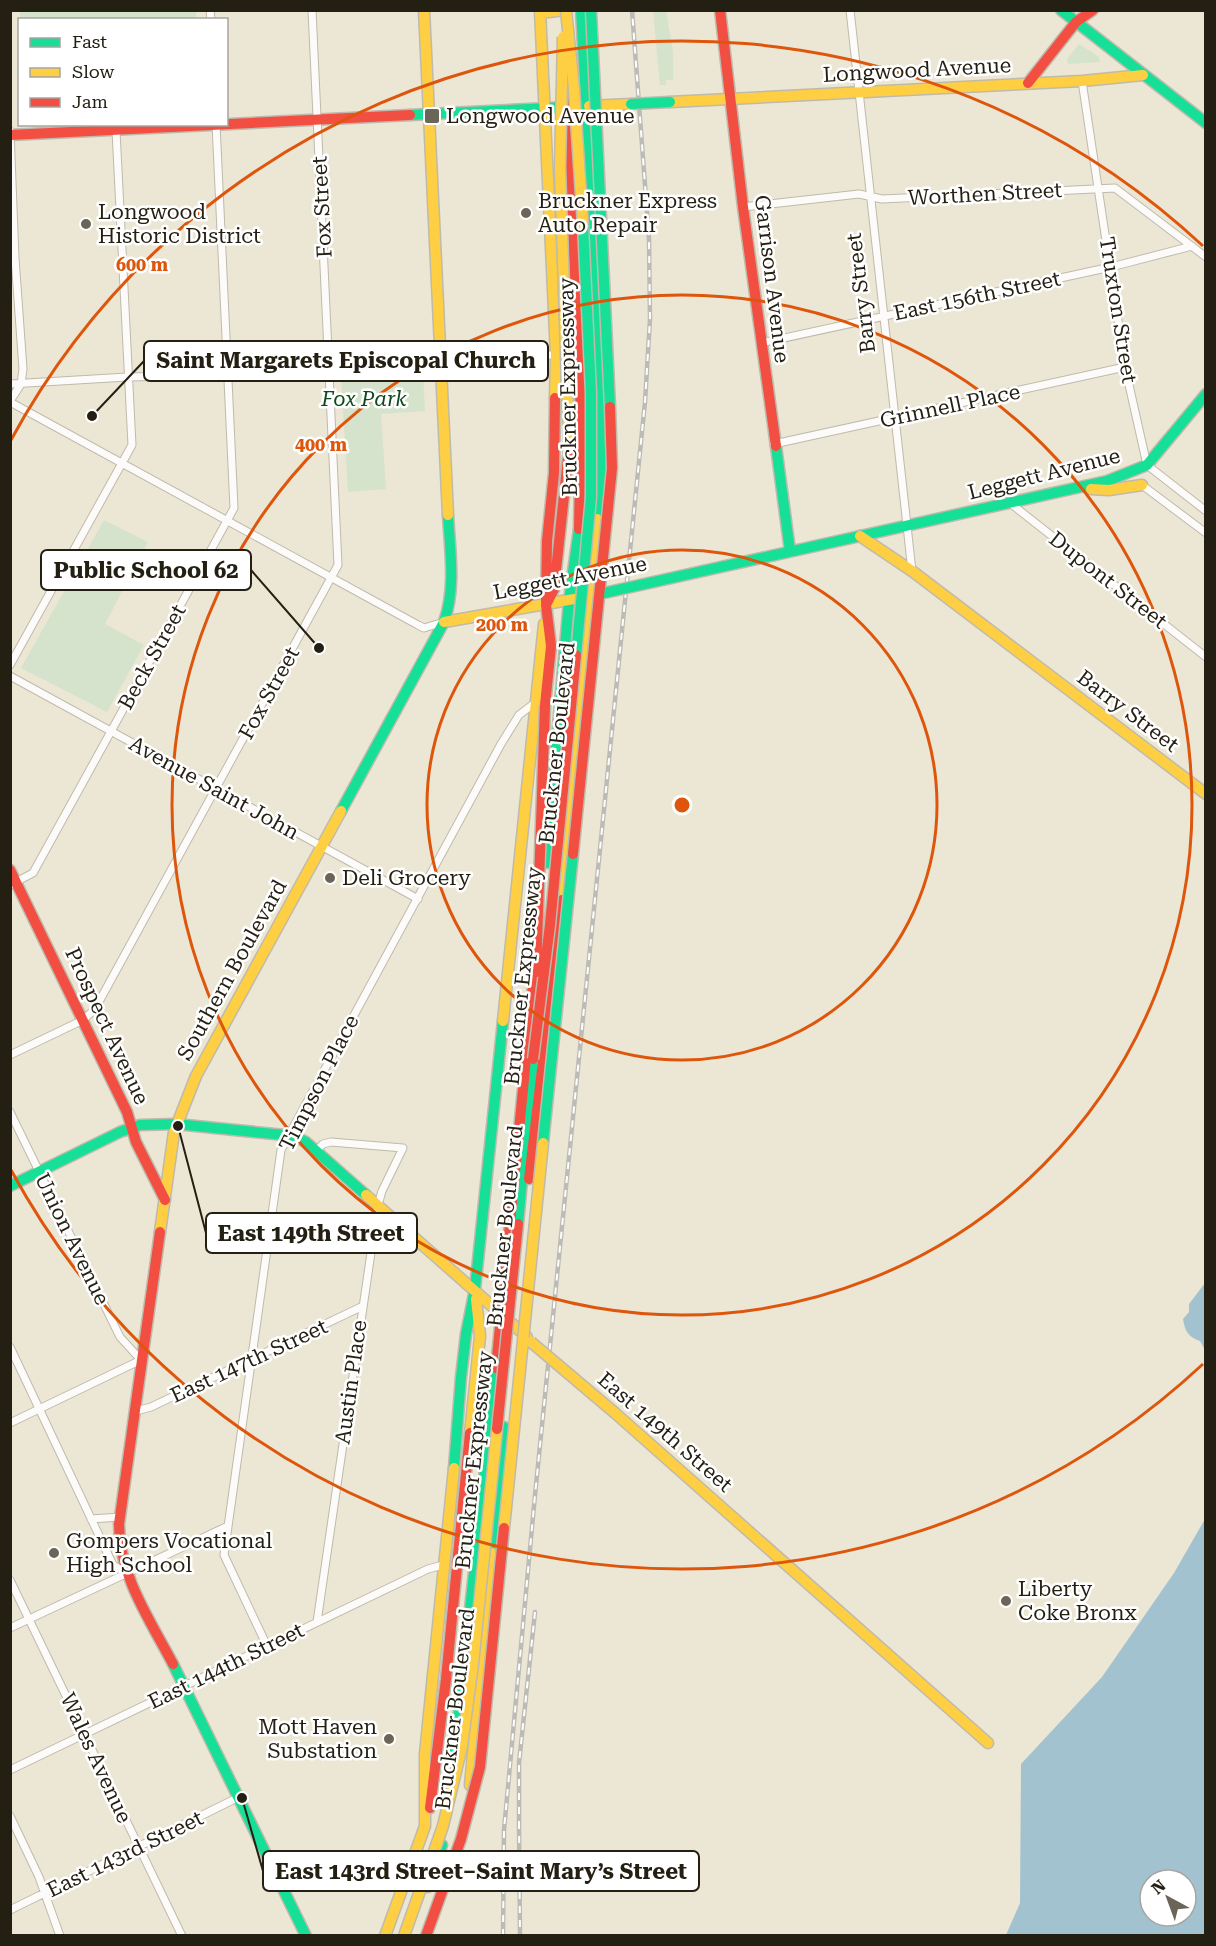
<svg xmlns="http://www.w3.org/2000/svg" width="1216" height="1946" font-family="'Roboto Serif',serif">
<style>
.green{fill:#d5e3cc}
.water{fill:#a2c2d0;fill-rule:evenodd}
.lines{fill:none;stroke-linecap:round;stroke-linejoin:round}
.street-casing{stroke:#bfbaac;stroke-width:9}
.fast-casing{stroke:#bfbaac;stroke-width:13}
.slow-casing{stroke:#bfbaac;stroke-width:13}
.jam-casing{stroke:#bfbaac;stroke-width:13}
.street{stroke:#fcfbf9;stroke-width:7}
.fast{stroke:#16e098;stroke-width:10}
.slow{stroke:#ffcf43;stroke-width:10}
.jam{stroke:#f24e42;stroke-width:10}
.rail-casing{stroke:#bcbbb6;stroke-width:4.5}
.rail{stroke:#fff;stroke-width:2;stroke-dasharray:7;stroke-linecap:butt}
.fast-bridge-casing{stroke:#bfbaac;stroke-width:13;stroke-linecap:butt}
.slow-bridge-casing{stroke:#bfbaac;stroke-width:13;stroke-linecap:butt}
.jam-bridge-casing{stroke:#bfbaac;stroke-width:13;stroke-linecap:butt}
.fast-bridge{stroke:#16e098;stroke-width:10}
.slow-bridge{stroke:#ffcf43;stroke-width:10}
.jam-bridge{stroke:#f24e42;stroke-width:10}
.ring{fill:none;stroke:#de560c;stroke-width:3}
.poi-dot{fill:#6a6557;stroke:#fff;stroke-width:2}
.labels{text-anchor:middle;stroke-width:5;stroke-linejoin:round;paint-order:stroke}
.street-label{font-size:21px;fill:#241f13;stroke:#fff}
.poi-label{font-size:21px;fill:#241f13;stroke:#fff;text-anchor:start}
.park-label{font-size:21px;font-style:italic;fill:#0e4a1d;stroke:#fff}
.centre{fill:#de560c;stroke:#fff;stroke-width:3}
.ring-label{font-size:18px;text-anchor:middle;font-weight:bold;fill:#de560c;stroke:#fff;stroke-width:5;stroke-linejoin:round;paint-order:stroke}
.leader{fill:none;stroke:#241f13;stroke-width:2}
.callout-dot{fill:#241f13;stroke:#fff;stroke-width:2}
.callout{fill:#fff;stroke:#241f13;stroke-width:2}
.callout-label{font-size:22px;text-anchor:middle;font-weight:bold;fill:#241f13}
</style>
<rect width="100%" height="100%" fill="#ece6d4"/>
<path class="green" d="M20,11h176l1,8h-177z
M653,11h13l7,41v28h-7v5h-6z
M1079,44l20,13 1,5 -32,2 -1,-5z
M423,373l2,38 -44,3 5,75 -38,3 -7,-114z
M104,520l44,22 -43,82 39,21 -37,67 -86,-44z"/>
<path class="water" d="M1205,1283v67l-5,-9c-12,-4 -15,-10 -17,-22l6,-7v-8z
M1205,1519v416h-199l14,-32 1,-139 81,-87 72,-104zM1150,1880h36v36h-36z"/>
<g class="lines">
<g class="street-casing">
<path id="street" d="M210,10l1,10
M850,10l62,561
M1082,81l43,286 22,98 59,46
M10,131l5,127 8,111 -2,15 -11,17
M743,207l116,-13 23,5 233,-11 91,69
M761,343l350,-76 81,-21
M10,384l117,-7 102,-2 354,-22
M10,402l408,223 6,3 20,-6
M774,444l351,-77
M1142,485l64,48
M1010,503l196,154
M10,665l122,-220 -16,-314
M10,676l408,223
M10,885l23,-12 201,-365 -18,-384
M10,1055l73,-35 12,-11 243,-444 -26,-555
M10,1112l110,225 21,23 -131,63
M316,1151l7,-7 8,-2 72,6 -21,43 -4,14 -61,417
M10,1347l103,218 13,8
M136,1411l15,-4 210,-100
M91,1519l29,-2
M10,1580l172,356
M10,1628l218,-102
M267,1646l-43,-91 57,-405 220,-406 18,-29 17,-13
M10,1770l418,-201 15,-4
M10,1816l29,61 21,59
M10,1910l229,-113"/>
</g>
<g class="fast-casing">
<path id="fast" d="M581,10l19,342 1,121 -4,46
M1061,10l145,113
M410,115l158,-8
M776,446l14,105
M775,555l332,-74 40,-16 59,-71
M341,811l103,-189c12,-34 6,-71 4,-107
M546,863l23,-262 10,-72
M10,1186l110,-54 20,-7 36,-1 118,12 12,6 60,53
M518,1224l15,-165
M454,1468l7,-91 5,-43 9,-45 28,-268
M492,1553l12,-126
M173,1664l133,272
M454,1758l42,-390
M428,1887l14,-42"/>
</g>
<g class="slow-casing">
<path id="slow" d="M424,10l24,505
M540,10l16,345 -1,43
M540,13l25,-3
M670,102l412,-21 61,-6
M589,106l42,-2
M1091,489l18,1 33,-5
M860,536l52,35 294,223
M444,622l130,-23
M562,900l35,-381
M503,1021l41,-397
M366,1195l161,142
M160,1232l14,-100 22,-56 145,-265
M615,1413l373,330
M470,1433l10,-97 -4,-37
M470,1785l22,-232
M425,1826v-72l29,-286
M385,1936l40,-110"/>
</g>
<g class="jam-casing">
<path id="jam" d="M720,10l23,197 33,239
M1028,83l48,-61 17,-12
M568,86c0,88 7,176 11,265 3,59 1,119 0,178
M10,135l400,-20
M546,602l1,-61 7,-68 1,-75
M545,705l6,-59 -5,-41 8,-16 15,-140
M10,870l117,242 9,30 29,58
M529,1179l33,-279
M160,1232l-41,292c0,52 31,96 54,140
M496,1368l39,-403
M430,1808l16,-129 24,-246"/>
</g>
<use href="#street" class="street"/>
<use href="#fast" class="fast"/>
<use href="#slow" class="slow"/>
<use href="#jam" class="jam"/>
<g class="rail-casing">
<path id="rail" d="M519,1822l1,114
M519,1828v-65l16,-151
M503,1936l1,-106 31,-335 110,-1093 5,-83 -1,-80 -17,-229"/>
</g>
<use href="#rail" class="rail"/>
<g class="fast-bridge-casing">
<path id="fast-bridge" d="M591,10l19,397
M631,104l39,-2
M604,593l171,-38
M576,655l15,-158v-104l-8,-168
M543,1143l30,-289"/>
</g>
<g class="slow-bridge-casing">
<path id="slow-bridge" d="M566,10l8,79 9,136
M563,37l-3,130 9,282
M531,1342l84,71
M504,1528l39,-385
M404,1936l39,-110 19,-80 11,-82 24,-235"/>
</g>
<g class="jam-bridge-casing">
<path id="jam-bridge" d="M573,854l39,-386 -2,-61
M536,972l9,-267
M533,1059l17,-134 26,-270
M497,1429l21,-205
M426,1936l35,-97 19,-72 24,-239"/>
</g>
<use href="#fast-bridge" class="fast-bridge"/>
<use href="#slow-bridge" class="slow-bridge"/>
<use href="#jam-bridge" class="jam-bridge"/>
</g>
<g class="ring">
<circle cx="682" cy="805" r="255"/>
<circle cx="682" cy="805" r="510"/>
<path d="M1203 1364A764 764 0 0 1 11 1170M11 440A764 764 0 0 1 1203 246"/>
</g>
<g class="poi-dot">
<rect x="424" y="108" width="16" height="16" rx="3"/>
<circle cx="526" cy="213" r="6"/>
<circle cx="86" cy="224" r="6"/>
<circle cx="330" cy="878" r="6"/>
<circle cx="54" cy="1553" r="6"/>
<circle cx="1006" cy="1601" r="6"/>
<circle cx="389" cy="1739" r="6"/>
</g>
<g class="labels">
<g class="street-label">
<text transform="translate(917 70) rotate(-3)" y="7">Longwood Avenue</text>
<text transform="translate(985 194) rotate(-3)" y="7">Worthen Street</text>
<text transform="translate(322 207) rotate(-93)" y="7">Fox Street</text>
<text transform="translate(772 279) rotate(83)" y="7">Garrison Avenue</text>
<text transform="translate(861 293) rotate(-97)" y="7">Barry Street</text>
<text transform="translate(977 296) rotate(-12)" y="7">East 156th Street</text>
<text transform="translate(1118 310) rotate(81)" y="7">Truxton Street</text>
<text transform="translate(568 387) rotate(-91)" y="7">Bruckner Expressway</text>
<text transform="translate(950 406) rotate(-12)" y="7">Grinnell Place</text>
<text transform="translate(1044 474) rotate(-14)" y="7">Leggett Avenue</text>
<text transform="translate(570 578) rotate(-11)" y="7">Leggett Avenue</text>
<text transform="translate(1108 580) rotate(38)" y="7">Dupont Street</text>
<text transform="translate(152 657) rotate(-61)" y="7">Beck Street</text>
<text transform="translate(269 693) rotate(-61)" y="7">Fox Street</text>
<text transform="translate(1128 711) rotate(37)" y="7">Barry Street</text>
<text transform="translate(557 743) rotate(-84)" y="7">Bruckner Boulevard</text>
<text transform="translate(214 788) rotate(29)" y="7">Avenue Saint John</text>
<text transform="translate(232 970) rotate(-61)" y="7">Southern Boulevard</text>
<text transform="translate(523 976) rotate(-84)" y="7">Bruckner Expressway</text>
<text transform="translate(107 1026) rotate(65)" y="7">Prospect Avenue</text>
<text transform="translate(319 1083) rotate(-63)" y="7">Timpson Place</text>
<text transform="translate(505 1226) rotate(-84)" y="7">Bruckner Boulevard</text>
<text transform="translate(72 1239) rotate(64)" y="7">Union Avenue</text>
<text transform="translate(249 1361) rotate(-25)" y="7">East 147th Street</text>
<text transform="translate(351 1382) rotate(-82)" y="7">Austin Place</text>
<text transform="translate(665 1432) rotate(41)" y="7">East 149th Street</text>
<text transform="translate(474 1460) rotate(-84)" y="7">Bruckner Expressway</text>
<text transform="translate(226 1666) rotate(-26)" y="7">East 144th Street</text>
<text transform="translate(455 1709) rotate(-83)" y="7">Bruckner Boulevard</text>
<text transform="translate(96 1758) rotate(65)" y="7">Wales Avenue</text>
<text transform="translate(125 1854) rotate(-26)" y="7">East 143rd Street</text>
</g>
<g class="poi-label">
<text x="446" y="123">Longwood Avenue</text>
<text x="538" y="208">Bruckner Express<tspan x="538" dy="24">Auto Repair</tspan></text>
<text x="98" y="219">Longwood<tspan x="98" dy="24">Historic District</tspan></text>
<text x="342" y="885">Deli Grocery</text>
<text x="66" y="1548">Gompers Vocational<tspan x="66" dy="24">High School</tspan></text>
<text x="1018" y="1596">Liberty<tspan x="1018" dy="24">Coke Bronx</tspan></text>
<text x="377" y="1734" text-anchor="end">Mott Haven<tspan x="377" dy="24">Substation</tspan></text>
</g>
<g class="park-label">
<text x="364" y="406">Fox Park</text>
</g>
</g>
<circle cx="682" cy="805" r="9" class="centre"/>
<g class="ring-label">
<text x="142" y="271">600 m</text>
<text x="321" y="451">400 m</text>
<text x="502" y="631">200 m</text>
</g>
<path class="leader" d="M92 416L144 361M319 648L251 570M178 1126L206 1233M242 1798L263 1871"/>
<g class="callout-dot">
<circle cx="92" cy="416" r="6"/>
<circle cx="319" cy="648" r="6"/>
<circle cx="178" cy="1126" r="6"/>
<circle cx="242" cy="1798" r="6"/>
</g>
<g class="callout">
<rect x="144" y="341" width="404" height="40" rx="6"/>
<rect x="41" y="550" width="210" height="40" rx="6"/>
<rect x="206" y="1213" width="211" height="40" rx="6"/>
<rect x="263" y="1851" width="436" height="40" rx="6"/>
</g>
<g class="callout-label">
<text x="346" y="368">Saint Margarets Episcopal Church</text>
<text x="146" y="578">Public School 62</text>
<text x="311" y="1241">East 149th Street</text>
<text x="481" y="1879">East 143rd Street–Saint Mary’s Street</text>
</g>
<rect width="1216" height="1946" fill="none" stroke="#241f13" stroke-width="24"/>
<rect x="18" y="18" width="210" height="108" fill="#ffffff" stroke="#a7a5a1" stroke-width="1.5"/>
<rect x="30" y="38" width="30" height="9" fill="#16e098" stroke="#a7a5a1" stroke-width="1.5"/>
<text x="72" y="48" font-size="18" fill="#241f13">Fast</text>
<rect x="30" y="68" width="30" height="9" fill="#ffcf43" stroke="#a7a5a1" stroke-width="1.5"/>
<text x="72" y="78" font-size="18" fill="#241f13">Slow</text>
<rect x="30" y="98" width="30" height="9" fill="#f24e42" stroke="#a7a5a1" stroke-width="1.5"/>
<text x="72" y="108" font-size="18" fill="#241f13">Jam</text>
<g transform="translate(1168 1898) rotate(319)"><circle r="28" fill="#ffffff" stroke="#a7a5a1" stroke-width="1.5"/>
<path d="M0-4.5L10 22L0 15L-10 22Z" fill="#6a6557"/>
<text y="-9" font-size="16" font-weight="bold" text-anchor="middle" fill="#241f13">N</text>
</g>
</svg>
